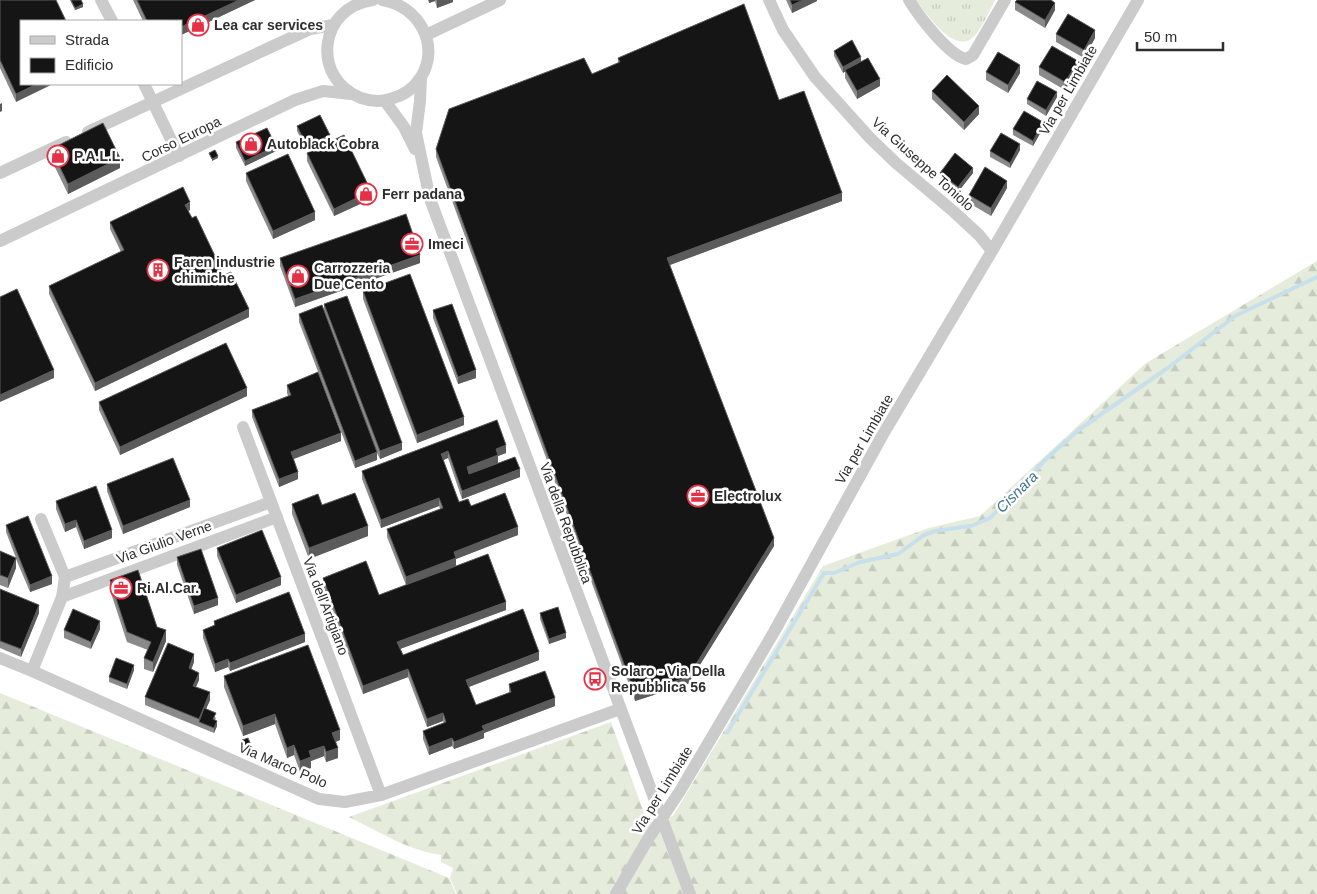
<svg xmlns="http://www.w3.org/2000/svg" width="1317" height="894" font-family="Arial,sans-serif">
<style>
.forest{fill:url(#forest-firs)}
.park{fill:url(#park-tufts)}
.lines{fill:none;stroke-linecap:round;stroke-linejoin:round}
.stream{stroke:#c8dfec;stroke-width:4}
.minor{stroke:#cbcbcb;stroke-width:12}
.wall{fill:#8a8a8a}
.shaded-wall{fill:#5b5b5b}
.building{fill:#151515;stroke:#5b5b5b}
.labels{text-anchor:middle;stroke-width:5;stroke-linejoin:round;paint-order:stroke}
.poi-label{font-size:14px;font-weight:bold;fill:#2e2e2e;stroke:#fff;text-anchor:start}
.street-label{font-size:14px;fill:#2e2e2e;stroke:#fff}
.water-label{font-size:15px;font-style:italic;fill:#3c7390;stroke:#fff}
</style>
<defs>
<pattern id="forest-firs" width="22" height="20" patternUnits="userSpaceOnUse" patternTransform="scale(1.25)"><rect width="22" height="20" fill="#e5ecdc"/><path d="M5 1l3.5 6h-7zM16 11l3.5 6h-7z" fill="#c5cbbd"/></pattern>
<pattern id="park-tufts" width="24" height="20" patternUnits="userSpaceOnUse" patternTransform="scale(1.25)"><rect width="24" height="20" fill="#e5ecdc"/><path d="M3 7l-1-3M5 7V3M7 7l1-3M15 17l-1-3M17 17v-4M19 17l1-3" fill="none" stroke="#c5cbbd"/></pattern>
</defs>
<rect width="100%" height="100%" fill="#fff"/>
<path class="forest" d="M1317,261v633h-860l-7,-16 3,-10 -12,-6v-7c-31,-4 -64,-24 -92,-38l262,-95 37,102 25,-8 150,-250 106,-38 51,-12 166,-153z
M0,693l449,185 7,16h-456z"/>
<path class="park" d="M916,0h79c-5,10 -15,33 -24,39 -19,13 -45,-26 -55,-39z"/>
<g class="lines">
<path class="stream" d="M727,733l97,-160h10l26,-11 38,-8 26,-19 11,-4 36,-5 19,-8 56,-59 34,-30 89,-62 66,-51 82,-39"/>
<path class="minor" d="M101,0l11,21
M373,0c-54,7 -63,78 -12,98 9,3 20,4 29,1 13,-3 24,-11 31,-22 20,-32 -3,-72 -39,-77
M769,0l14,30 32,47 55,61 26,25 57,48 26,24 13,16
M909,0c9,15 40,56 57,59l7,-4 32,-55
M426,35l74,-35
M421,77l-1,24 -4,32 14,66 260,695
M144,84l35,72
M385,101l19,26 11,22
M88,132l222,-103 23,-4
M0,173l66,-31
M0,241l295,-141 28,-9 28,3
M243,427l138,368
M65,577l206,-75
M62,597l215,-80
M0,658l32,13 287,128 26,3 36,-7 239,-86
M32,671l30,-74 3,-20 -24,-58
M616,894l32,-55 32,-48 94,-159 108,-196 110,-185 146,-251"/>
</g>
<path class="wall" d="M0,0l66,21 -50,81 -16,-34z
M70,0h11l2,7 -8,3z
M133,0h122l-74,35v-14h-38z
M428,0h25v2l-16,6 -2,-7 -6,2z
M786,0h31v1l-25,12z
M1015,2l40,8 -10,18 -30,-18z
M1056,34l39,4 -11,20 -28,-16z
M834,51l27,10 19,25 -23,13 -12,-21v-7l-2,2 -9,-17z
M618,58l161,42 63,101 -172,64 104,281 -86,138 -53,17 -199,-544v-8l156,-75 26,-11z
M1039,67l39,2 -13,21 -26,-15z
M986,72l34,1 -12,20 -22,-13z
M932,91l47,23 -15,16 -32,-31z
M1057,97l-11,19 -19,-12v-5z
M297,126l33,14 -23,11 -10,-20z
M1043,128l-10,18 -20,-11v-6z
M236,142l40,9 -31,15 -9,-18z
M51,149l69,19 -52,26 -17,-35z
M1020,150l-10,18 -20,-11v-6z
M307,153l64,46 -37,17 -27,-55z
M246,173l69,47 -42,19 -27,-58z
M940,173h33l-15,19 -18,-14z
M1007,188l-16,28 -22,-13v-8z
M190,210l-2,1 4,7 57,99 -154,74 -46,-97v-8l72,-34 -11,-23v-7z
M280,258l140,5 -125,44 -15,-41z
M363,291l101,134 -47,18 -54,-144z
M324,304l78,146 -22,9 -3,-6v7l-22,8 -56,-146v-8l25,-2z
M433,310l43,68 -18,6 -25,-66z
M287,385l54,56 -48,18 5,20 -19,8 -27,-70v-7l36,-14 -1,-3z
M247,396l-127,59 -21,-45v-8z
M497,420l9,33 -8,3v7l22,14 -58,22 -14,-41 -5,2 16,42 12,4 47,29 -62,24v7l-50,19 100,25 -106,39 3,6 136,5 -70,27 7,18 33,-12v-9l46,22 -71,27v5l-30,11 -2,-3 -23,9 -6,-16v-8l21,-8 -1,-2 -16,6 -19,-50 -45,17 -40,-109v-7l56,17 27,-10 -19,-48v-8l53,-20 -1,-3 -58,22 -19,-49v-8z
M107,484l83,23 -67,27 -16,-43z
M56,501l56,37 -28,11 -8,-22 -11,5 -9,-23z
M292,504l30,1 46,31 -59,23 -17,-45z
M6,525l46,59 -22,8 -14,-33v9l-8,20 -8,-3v-45v11l16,7 -10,-26z
M217,548l64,37 -45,18 -19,-47z
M177,557l41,48 -24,9 -17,-49z
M110,580l47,47 9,14 -13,31 -9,-3v-11l4,-8 -21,-8 -17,-52z
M0,589l39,24 -18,44 -21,-9z
M540,613l26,25 -17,6 -9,-25z
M214,621l91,21 -75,29 -2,-4 -13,5 -12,-34v-8l11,-4z
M100,629l-9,20 -27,-11v-8z
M194,662l-3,7 8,11 -3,7 14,13 -4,9 10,9 -1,2 2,6 -3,7 -69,-28v-8z
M134,670l-7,19 -18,-7v-5z
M224,676l116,64 -4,2 2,16 -12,4 -2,-6 -13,5v7l-11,4 -6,-17 -7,3 -12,-34 -32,12 -19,-49z"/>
<path class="shaded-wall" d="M239,0h16l-74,35v-8z
M429,0h6v1l-6,2z
M437,0h16v2l-16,6z
M803,0h14v1l-25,12v-8z
M1055,3v7l-10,18v-8z
M83,4v3l-8,3v-2z
M1095,30v8l-11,20v-8z
M861,57v5l-18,11v-6z
M1078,61v8l-13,21v-8z
M1020,65v8l-12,20v-8z
M880,79v7l-23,13v-8z
M37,84h16l-37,18v-8z
M1057,92v5l-11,19v-6z
M2,103v8l-2,1v-8z
M979,106v8l-15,16v-8z
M1043,122v6l-10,18v-5z
M330,135v5l-23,11v-5z
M1020,144v6l-10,18v-5z
M276,146v5l-31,15v-5z
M218,156v2l-6,3v-2z
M120,158v10l-52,26v-10z
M973,168v5l-15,19v-5z
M1007,181v7l-16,28v-8z
M371,191v8l-37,17v-7z
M842,193v8l-175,65v-8z
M190,202v8l-5,3v-8z
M315,212v8l-42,19v-8z
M420,255v8l-125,44v-8z
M249,309v8l-154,74v-8z
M54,370v8l-54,24v-7z
M476,370v8l-18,6v-7z
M247,388v8l-127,59v-8z
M464,417v8l-47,18v-8z
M341,433v8l-50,19v-8z
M402,443v7l-22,9v-8z
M506,445v8l-8,3v7l-31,12v-8l29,-18z
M448,451v7l-7,3v-7z
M377,452v8l-22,8v-7z
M520,469v8l-58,22v-8z
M298,472v7l-19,8v-8z
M439,498v8l-58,22v-8z
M190,500v7l-67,27v-8z
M76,520v7l-11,5v-8z
M368,526v10l-59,23v-11z
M518,527v8l-62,24v7l-50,19v-8l48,-25z
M112,530v8l-28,11v-8z
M774,538v8l-86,138 -53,17v-7z
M16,558v10l-8,20v-10z
M52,576v8l-22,8v-7z
M281,577v8l-45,18v-8z
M218,598v7l-24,9v-8z
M506,602v8l-109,40v-8z
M39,605v8l-18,44v-8z
M100,621v8l-9,20v-7z
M166,630v11l-13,31v-10z
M566,633v5l-17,6v-5z
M305,634v8l-75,29v-8z
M539,652v8l-73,28v-8z
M194,654v8l-5,14v-8z
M228,659v8l-13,5v-8z
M134,665v5l-7,19v-5z
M408,669v8l-45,17v-8z
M199,673v7l-6,13v-7z
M210,692v8l-10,23 -1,-1v-3z
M555,698v8l-71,27v5l-30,11v-7l28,-16z
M443,713v8l-16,6v-8z
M275,714v10l-32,12v-10z
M217,721v5l-3,7v-5z
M340,730v10l-8,3v-10z
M452,738v8l-23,9v-8z
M294,745v10l-7,3v-10z
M324,746v10l-13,5v7l-11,4v-11l9,-10z
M338,748v10l-12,4v-10z
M253,750v3l-7,2v-2z"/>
<path class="building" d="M0,0h56l10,21h-45v63h16l-21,10 -16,-34z
M71,0h10l2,4 -8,4z
M137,0h102l-58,27v-6h-34z
M790,0h13l-11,5z
M1017,0h34l4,3 -10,17 -30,-18z
M744,4l35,96 25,-9 38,102 -175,65 107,280 -86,139 -53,17 -199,-545 13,-40 135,-51 8,16 28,-12 -2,-4z
M1068,14l27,16 -11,20 -28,-16z
M852,40l9,17 -18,10 -9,-16z
M1052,46l26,15 -13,21 -26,-15z
M998,52l22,13 -12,20 -22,-13z
M868,58l12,21 -23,12 -12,-21z
M947,75l32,31 -15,16 -32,-31z
M1037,81l20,11 -11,18 -19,-11z
M1024,111l19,11 -10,19 -20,-12z
M320,115l10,20 -23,11 -10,-20z
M103,123l17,35 -52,26 -17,-35z
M267,128l9,18 -31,15 -9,-19z
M1001,133l19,11 -10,19 -20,-12z
M344,135l27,56 -37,18 -27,-56z
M215,150l3,6 -6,3 -3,-6z
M955,153l18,15 -15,19 -18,-14z
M288,154l27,58 -42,19 -27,-58z
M985,167l22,14 -16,27 -22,-13z
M183,187l7,15 -5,3 7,13 4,-2 28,59 7,-3 18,37 -154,74 -46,-97 75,-36 -14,-28z
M406,214l14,41 -125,44 -15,-41z
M410,274l54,143 -47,18 -54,-144z
M17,289l37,81 -54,25v-98z
M347,296l55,147 -22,8 -56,-147z
M452,304l24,66 -18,7 -25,-67z
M322,305l55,147 -22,9 -56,-147z
M226,343l21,45 -127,59 -21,-45z
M318,372l23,61 -50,19 7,20 -19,7 -27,-69 39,-15 -4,-10z
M497,420l9,25 -10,4 2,6 -31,12 2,7 46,-17 5,12 -58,22 -14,-40 -7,3 18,48 9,-3 3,7 34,-13 13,34 -64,25 2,6 -50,19 -19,-48 56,-21 -4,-10 -58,22 -19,-49z
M173,458l17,42 -67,26 -16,-42z
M96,486l16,44 -28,11 -8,-21 -11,4 -9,-23z
M355,493l13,33 -59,22 -17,-44 26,-10 4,11z
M28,516l24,60 -22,9 -24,-60z
M262,530l19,47 -45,18 -19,-47z
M201,549l17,49 -24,8 -17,-49z
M0,551l16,7 -8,20 -8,-3z
M488,554l18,48 -109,40 6,13 120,-46 16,43 -73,28 10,25 35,-13 -2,-8 36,-13 10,27 -73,28 2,4 -30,12 -2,-4 -23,9 -6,-16 23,-9 -3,-9 -16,6 -19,-50 -45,17 -40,-108 43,-17 13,34z
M138,570l19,57 9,3 -13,32 -9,-4 7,-16 -24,-10 -17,-52z
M0,589l39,16 -18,44 -21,-8z
M289,592l16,42 -75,29 -2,-4 -13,5 -12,-34 12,-5 -1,-4z
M558,607l8,26 -17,6 -9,-26z
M73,609l27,12 -9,21 -27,-12z
M168,643l26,11 -5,14 10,5 -6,13 17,6 -11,27 -54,-22z
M308,645l32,85 -8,3 6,15 -12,4 -2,-6 -15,5 2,6 -11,4 -6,-16 -7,3 -12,-34 -32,12 -19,-50z
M116,658l18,7 -7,19 -18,-7z
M204,708l12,5 -3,6 4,2 -3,7 -15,-6z
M248,738l5,12 -7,3 -4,-13z"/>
<defs>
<g id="shop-ring" transform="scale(1.125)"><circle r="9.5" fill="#fff" stroke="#e53145" stroke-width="1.5"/><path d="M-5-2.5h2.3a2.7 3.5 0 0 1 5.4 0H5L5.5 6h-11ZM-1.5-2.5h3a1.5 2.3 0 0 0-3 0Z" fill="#e53145"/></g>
<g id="office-ring" transform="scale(1.125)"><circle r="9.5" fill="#fff" stroke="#e53145" stroke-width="1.5"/><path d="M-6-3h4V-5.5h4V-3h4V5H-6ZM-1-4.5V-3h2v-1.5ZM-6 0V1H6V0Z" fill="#e53145"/></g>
<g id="building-ring" transform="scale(1.125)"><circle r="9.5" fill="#fff" stroke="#e53145" stroke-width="1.5"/><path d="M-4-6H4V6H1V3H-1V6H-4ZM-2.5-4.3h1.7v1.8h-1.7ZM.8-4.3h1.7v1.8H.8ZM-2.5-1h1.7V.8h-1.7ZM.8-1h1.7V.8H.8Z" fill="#e53145"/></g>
<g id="bus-ring" transform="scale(1.125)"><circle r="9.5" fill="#fff" stroke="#e53145" stroke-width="1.5"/><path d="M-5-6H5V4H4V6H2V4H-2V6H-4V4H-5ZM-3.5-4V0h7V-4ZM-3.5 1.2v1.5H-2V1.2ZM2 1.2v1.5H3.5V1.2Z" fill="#e53145"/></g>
</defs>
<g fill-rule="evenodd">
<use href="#shop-ring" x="198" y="25"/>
<use href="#shop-ring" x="251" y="144"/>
<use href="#shop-ring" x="58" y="156"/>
<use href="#shop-ring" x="366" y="194"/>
<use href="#office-ring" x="412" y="244"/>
<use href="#building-ring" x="158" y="270"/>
<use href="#shop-ring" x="298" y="276"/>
<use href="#office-ring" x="698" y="496"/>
<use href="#office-ring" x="121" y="588"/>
<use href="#bus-ring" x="595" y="679"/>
</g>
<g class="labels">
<g class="poi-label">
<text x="214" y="30">Lea car services</text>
<text x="267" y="149">Autoblack Cobra</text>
<text x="74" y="161">P.A.L.L.</text>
<text x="382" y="199">Ferr padana</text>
<text x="428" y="249">Imeci</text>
<text x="174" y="267">Faren industrie<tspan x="174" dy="16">chimiche</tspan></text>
<text x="314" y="273">Carrozzeria<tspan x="314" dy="16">Due Cento</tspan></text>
<text x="714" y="501">Electrolux</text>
<text x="137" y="593">Ri.Al.Car.</text>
<text x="611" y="676">Solaro - Via Della<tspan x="611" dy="16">Repubblica 56</tspan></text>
</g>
<g class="street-label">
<text transform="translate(1068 90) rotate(-60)" y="5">Via per Limbiate</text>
<text transform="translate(181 139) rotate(-26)" y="5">Corso Europa</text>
<text transform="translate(923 164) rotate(42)" y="5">Via Giuseppe Toniolo</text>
<text transform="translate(864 439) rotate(-60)" y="5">Via per Limbiate</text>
<text transform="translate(566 523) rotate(70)" y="5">Via della Repubblica</text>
<text transform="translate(164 542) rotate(-20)" y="5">Via Giulio Verne</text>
<text transform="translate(326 606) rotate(69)" y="5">Via dell'Artigiano</text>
<text transform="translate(283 765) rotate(23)" y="5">Via Marco Polo</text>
<text transform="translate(662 790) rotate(-58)" y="5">Via per Limbiate</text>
</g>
<g class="water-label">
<text transform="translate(1017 492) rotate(-45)" y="5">Cisnara</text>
</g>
</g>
<rect x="20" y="20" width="162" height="65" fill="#ffffff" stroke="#ababab"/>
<rect x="30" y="36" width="25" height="8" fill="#cbcbcb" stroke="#ababab"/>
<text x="65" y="45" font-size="15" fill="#2e2e2e">Strada</text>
<rect x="30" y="58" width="25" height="15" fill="#151515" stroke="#ababab"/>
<text x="65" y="70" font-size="15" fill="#2e2e2e">Edificio</text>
<path d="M1137 42v8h86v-8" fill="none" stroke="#2e2e2e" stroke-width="2.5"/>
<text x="1144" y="42" font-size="15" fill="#2e2e2e" stroke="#ffffff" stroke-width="4" paint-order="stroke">50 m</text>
</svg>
